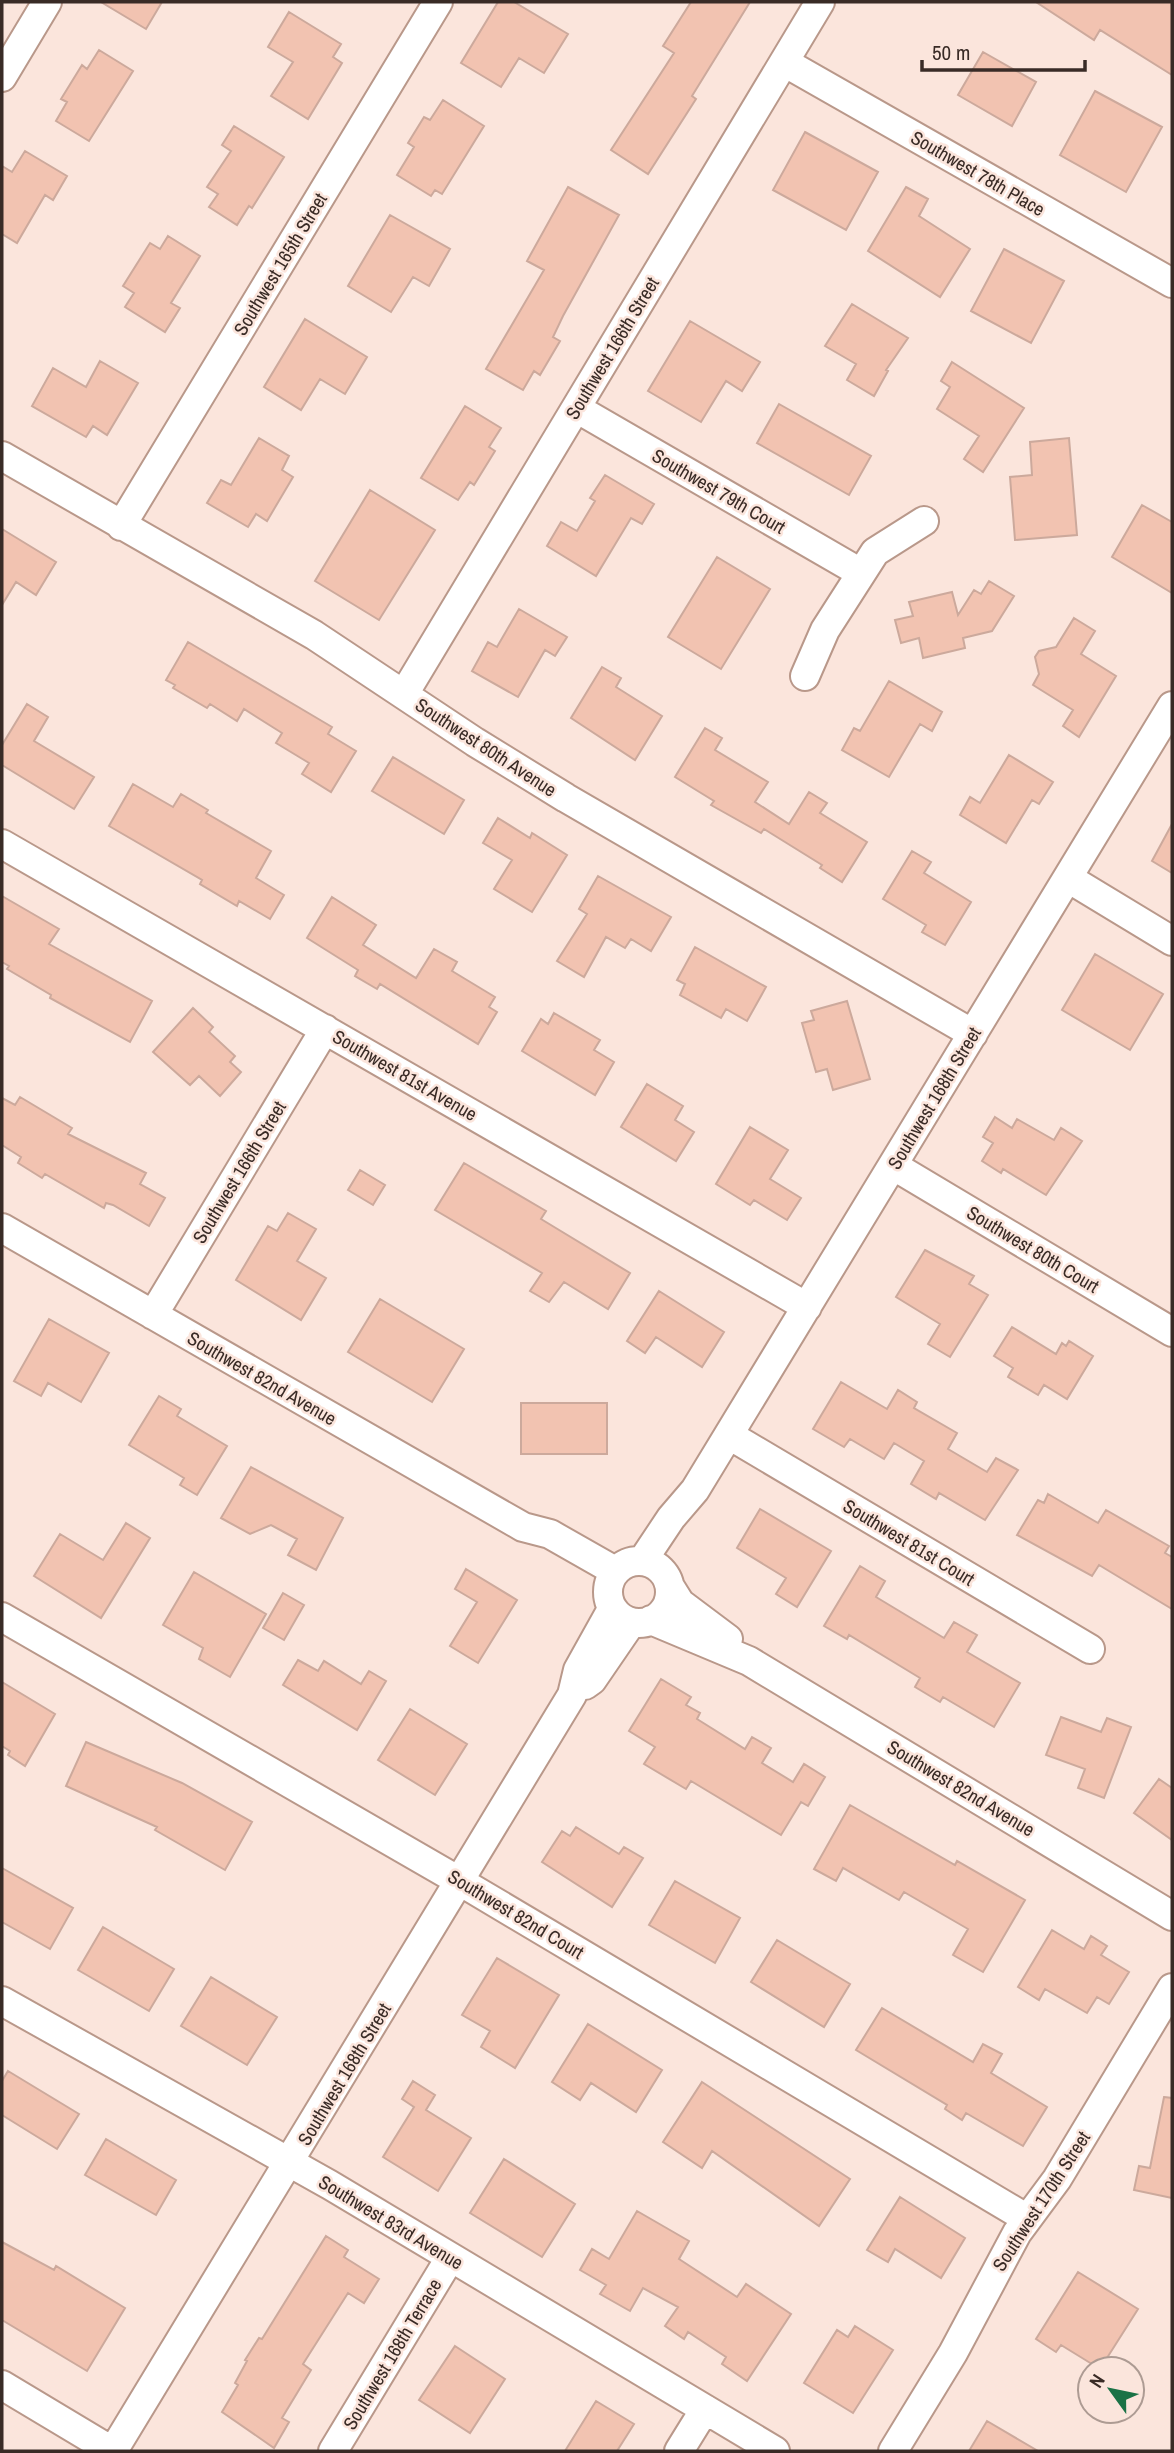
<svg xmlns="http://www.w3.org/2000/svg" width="1174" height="2453" font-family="'Archivo Narrow',sans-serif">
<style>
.building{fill:#f2c3b1;stroke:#cca99c;stroke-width:2}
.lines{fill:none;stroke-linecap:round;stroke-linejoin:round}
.minor-casing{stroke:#b9988a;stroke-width:32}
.minor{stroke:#fff;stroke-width:28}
.labels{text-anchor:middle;stroke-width:5;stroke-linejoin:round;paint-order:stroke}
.street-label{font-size:19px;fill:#392b26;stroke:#fbe5dc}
</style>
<rect width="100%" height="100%" fill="#fbe5dc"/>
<path class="building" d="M101,2h61l-16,27z
M498,2h16l54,32 -24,39 -25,-15 -18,29 -40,-24z
M691,2h59l-58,94 4,3 -48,75 -37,-24 63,-97 -11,-7z
M1036,2h136v73l-72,-45 -6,10z
M289,12l52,32 -8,13 9,6 -34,56 -37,-23 22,-34 -25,-15z
M99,50l34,21 -44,70 -33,-20 11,-19 -6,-3 21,-34 5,4z
M983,52l53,30 -24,44 -54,-31z
M1095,91l67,36 -36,65 -66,-37z
M443,100l41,26 -42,68 -7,-4 -4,6 -34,-21 17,-28 -6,-4 16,-26 6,3z
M234,126l50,31 -32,51 -3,-2 -12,19 -28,-18 9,-13 -11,-7 24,-36 -9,-6z
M805,132l73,40 -32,58 -73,-40z
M25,151l42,25 -14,24 -8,-5 -28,48 -15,-9v-68l10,6z
M568,187l51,28 -56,101 -10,21 7,4 -20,34 -6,-4 -11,19 -37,-21 58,-99 -17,-9z
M906,187l22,12 -9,17 51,33 -30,48 -72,-46z
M390,215l60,34 -21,37 -16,-9 -22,35 -43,-26z
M168,236l32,20 -29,47 9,5 -15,24 -40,-25 9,-14 -11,-7 27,-43 10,6z
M1004,249l60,32 -33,62 -60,-32z
M852,304l56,34 -22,32 2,1 -14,25 -27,-16 9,-16 -31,-18z
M305,319l62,38 -22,37 -25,-15 -19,31 -37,-23z
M690,321l70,41 -18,29 -16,-10 -25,41 -53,-31z
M100,361l38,22 -31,52 -14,-9 -7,11 -54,-31 21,-38 33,19z
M952,362l72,46 -41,64 -19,-13 15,-23 -42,-27 13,-22 -9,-6z
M779,404l92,52 -22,39 -92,-52z
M465,406l36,22 -12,19 6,4 -21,34 -4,-3 -12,18 -37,-22z
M259,438l30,18 -7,14 11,7 -26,44 -11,-7 -8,13 -41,-24 14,-23 10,5z
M1069,438l8,97 -62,5 -5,-63 22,-2 -2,-33z
M605,475l49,29 -12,20 -11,-6 -35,58 -49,-30 14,-24 16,9 18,-30 -5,-3z
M370,490l65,40 -56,90 -64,-39z
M1142,505l30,17v71l-60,-36z
M2,529l54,33 -20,33 -20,-13 -14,23z
M717,557l53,32 -49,80 -53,-32z
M989,581l25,15 -22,35 -29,7 2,10 -42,10 -4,-20 -18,5 -6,-23 18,-4 -4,-14 43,-10 6,23 16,-25 7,4z
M519,609l48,28 -12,19 -10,-6 -27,47 -46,-26 16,-29 9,5z
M1074,618l21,13 -14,23 35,22 -37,61 -16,-11 10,-16 -40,-25 6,-11 -4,-17 4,-6 17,-4z
M188,642l144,85 -4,7 28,17 -25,41 -29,-18 7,-11 -33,-20 6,-10 -38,-24 -7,12 -27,-17 -3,4 -34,-20 2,-3 -9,-5z
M602,667l19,11 -5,9 46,29 -27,44 -64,-42z
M889,681l53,31 -10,19 -12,-7 -31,53 -47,-27 12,-22 6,3z
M27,704l21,13 -14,24 60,36 -20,32 -72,-44v-20z
M705,728l17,10 -7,12 53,32 -13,20 34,22 20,-32 18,11 -7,10 47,29 -25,40 -22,-14 2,-3 -58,-36 -3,4 -50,-28 3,-4 -39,-24z
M1009,755l44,27 -14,22 -7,-4 -26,43 -46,-28 10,-18 10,6z
M393,757l71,43 -20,34 -72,-43z
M133,784l40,23 8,-13 27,16 -2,3 65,38 -15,27 28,17 -14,24 -31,-18 -2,5 -37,-22 2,-4 -93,-54z
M498,818l32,20 2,-5 35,22 -35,57 -38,-23 18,-29 -29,-17z
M1172,824v49l-20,-12z
M912,851l19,11 -7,11 47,29 -26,43 -23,-13 4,-7 -43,-26z
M598,876l73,41 -20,34 -20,-12 -6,9 -19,-11 -22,40 -27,-16 30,-47 -8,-5z
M2,896l57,33 -10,15 103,57 -22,41 -80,-44 1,-3 -44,-26 2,-3 -7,-4z
M332,897l44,28 -13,20 53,33 18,-29 23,13 -5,9 43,26 -6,10 8,5 -19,32 -98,-60 -3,5 -22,-13 3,-6 -51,-32z
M695,947l71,40 -19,34 -21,-12 -5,9 -41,-23 5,-11 -8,-4z
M1095,954l68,40 -33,56 -68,-40z
M847,1001l23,78 -37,11 -6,-21 -11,3 -14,-49 12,-3 -3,-9z
M193,1008l20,19 -4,5 26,24 -5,6 11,10 -21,24 -21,-20 -9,9 -37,-33z
M554,1013l46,27 -6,10 20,12 -19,33 -73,-44 19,-32 7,5z
M647,1084l36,22 -8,14 19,12 -18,29 -55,-34z
M20,1097l52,31 -4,6 78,39 -6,11 25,14 -16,28 -36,-21 -7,-2 -2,5 -59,-34 -3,4 -24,-15 3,-6 -19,-12v-47l13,7z
M995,1117l17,11 5,-9 37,21 7,-12 21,13 -36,54 -43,-26 -2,4 -19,-12 11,-18 -10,-6z
M750,1127l38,23 -18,29 31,19 -14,22 -33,-20 -4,5 -34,-21z
M464,1163l82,48 -5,8 89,54 -22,36 -44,-27 -15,20 -19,-11 12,-18 -107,-63z
M360,1170l25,15 -12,20 -25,-15z
M288,1213l28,16 -19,32 29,17 -25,42 -65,-40 32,-54 9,5z
M925,1250l49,26 -5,8 19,11 -38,62 -22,-13 12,-20 -44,-27z
M659,1291l65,41 -22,35 -46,-30 -11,16 -18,-12z
M380,1299l84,50 -32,53 -84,-50z
M49,1319l60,34 -28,49 -33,-19 -7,13 -27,-15z
M1012,1327l44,27 6,-11 4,3 3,-5 24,15 -26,43 -23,-14 -6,10 -30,-18 5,-9 -19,-12z
M841,1382l46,27 11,-19 19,12 -3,6 43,25 -9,16 39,23 9,-14 22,12 -33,50 -46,-27 -3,6 -25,-15 13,-23 -30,-18 -10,16 -34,-20 -6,8 -31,-18z
M159,1396l22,13 -4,7 50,30 -30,49 -17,-10 4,-7 -55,-33z
M521,1403h86v51h-86z
M251,1467l92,51 -27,52 -28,-15 9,-16 -26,-14 -21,9 -29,-16z
M1048,1494l50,29 8,-13 63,36 -4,7 7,4v52l-73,-44 -7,11 -75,-41 21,-35 6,3z
M760,1509l71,42 -34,56 -21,-13 10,-16 -49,-30z
M126,1523l24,15 -49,80 -67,-42 26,-42 43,26z
M860,1566l25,15 -9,16 68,41 10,-16 23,13 -10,17 53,31 -26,44 -51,-30 -3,5 -25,-15 5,-9 -71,-43 -2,4 -23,-13z
M466,1569l51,31 -39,63 -28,-17 27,-44 -22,-13z
M194,1572l72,42 -36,63 -31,-18 4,-11 -40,-23z
M283,1593l21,12 -20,35 -21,-12z
M298,1660l20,11 6,-10 37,23 8,-13 17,10 -29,49 -74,-45z
M661,1679l30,18 -5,8 14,8 -3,6 48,30 7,-12 19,11 -9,15 31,19 11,-18 21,13 -17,29 -7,-4 -20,33 -90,-54 -5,8 -42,-25 11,-17 -26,-16z
M2,1682l53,32 -30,52 -17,-11 2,-4 -8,-5z
M410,1709l57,35 -32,51 -57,-35z
M1061,1717l40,15 6,-14 24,9 -27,71 -26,-10 7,-19 -39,-14z
M86,1742l96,41 70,39 -27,48 -70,-40 2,-3 -91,-41z
M1159,1779l13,9v52l-38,-27z
M850,1805l105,60 2,-4 68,39 -42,72 -30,-17 15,-26 -64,-37 -5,8 -56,-32 -7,13 -22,-12z
M576,1827l43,27 5,-7 19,11 -31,49 -70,-45 20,-31 8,5z
M2,1868l71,40 -23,41 -48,-27z
M675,1881l65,37 -25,45 -66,-38z
M103,1927l71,42 -25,42 -71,-41z
M1052,1930l32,19 7,-13 16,10 -6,9 28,17 -20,32 -12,-7 -10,16 -42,-24 -6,11 -21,-13z
M777,1940l73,44 -26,43 -73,-45z
M497,1958l62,37 -44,73 -34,-21 9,-16 -28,-16z
M211,1977l66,40 -30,48 -66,-39z
M882,2008l91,54 10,-18 19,10 -11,19 56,34 -24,39 -57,-33 -4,7 -17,-11 2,-4 -91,-55z
M588,2024l74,46 -26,42 -45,-29 -11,17 -28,-18z
M8,2071l71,43 -22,35 -55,-34v-34z
M413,2081l22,14 -9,15 45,28 -33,53 -55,-34 31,-50 -12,-8z
M702,2082l148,97 -31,47 -107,-75 -10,17 -39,-26z
M1164,2097l8,1v100l-38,-8 5,-24 11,2z
M106,2139l70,41 -20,35 -71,-40z
M504,2159l71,45 -33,53 -72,-44z
M900,2197l65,41 -24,40 -46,-29 -7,13 -21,-12z
M637,2211l52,30 -10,18 58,38 9,-13 45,30 -44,67 -25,-17 4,-7 -38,-25 -4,7 -19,-13 13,-19 -35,-19 -13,23 -30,-17 6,-9 -26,-15 12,-21 17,10z
M326,2236l22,14 -4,7 35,22 -15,24 -16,-10 -45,71 8,6 -29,48 7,4 -15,26 -52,-36 16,-27 -3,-2 12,-22 -2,-1 14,-22 3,1z
M2,2242l52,28 2,-4 69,42 -38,63 -85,-51z
M1078,2272l60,37 -38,60 -39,-24 -5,7 -20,-13z
M855,2326l38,24 -40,63 -49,-30 33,-53 11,7z
M455,2346l50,33 -35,54 -51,-33z
M596,2401l38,23 -17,27h-52z
M987,2421l51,30h-69z"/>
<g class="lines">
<g class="minor-casing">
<path id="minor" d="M784,62l388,221
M2,77l45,-75
M576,408l285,165
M2,456l312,179 161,107 91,56 407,236
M121,526l317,-524
M805,676l20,-46 50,-78 49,-31
M404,694l416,-692
M2,844l805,463
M1068,878l104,63
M894,1166l278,166
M2,1228l521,299 27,7 65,37
M153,1315l172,-286
M729,1435l361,214
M643,1560l28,-42 24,-28 477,-784
M608 1592a31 31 0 1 1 62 0a31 31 0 1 1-62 0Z
M670,1587l10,16 48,36
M2,1617l459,265 565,336
M651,1620l98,41 423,255
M585,1685l7,-5 39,-57
M2,2001l328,184 445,266
M2,2385l110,66
M113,2451l459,-756 6,-25 34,-61
M333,2451l117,-193
M679,2451l26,-42
M893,2451l60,-98 64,-120 40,-54 115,-191"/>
</g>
<use href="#minor" class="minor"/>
</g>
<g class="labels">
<g class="street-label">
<text transform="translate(978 173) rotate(30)" y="7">Southwest 78th Place</text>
<text transform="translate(280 264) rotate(-59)" y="7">Southwest 165th Street</text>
<text transform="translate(612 348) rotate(-59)" y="7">Southwest 166th Street</text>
<text transform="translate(719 491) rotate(30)" y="7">Southwest 79th Court</text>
<text transform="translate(486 747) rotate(33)" y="7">Southwest 80th Avenue</text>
<text transform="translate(405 1075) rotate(30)" y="7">Southwest 81st Avenue</text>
<text transform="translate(934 1098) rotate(-59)" y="7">Southwest 168th Street</text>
<text transform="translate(239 1172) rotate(-59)" y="7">Southwest 166th Street</text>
<text transform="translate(1033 1249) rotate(31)" y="7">Southwest 80th Court</text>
<text transform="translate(262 1378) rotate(30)" y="7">Southwest 82nd Avenue</text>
<text transform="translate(909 1542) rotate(31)" y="7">Southwest 81st Court</text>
<text transform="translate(961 1788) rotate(31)" y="7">Southwest 82nd Avenue</text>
<text transform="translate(516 1914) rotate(31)" y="7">Southwest 82nd Court</text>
<text transform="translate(344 2074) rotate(-59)" y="7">Southwest 168th Street</text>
<text transform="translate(1041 2201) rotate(-57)" y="7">Southwest 170th Street</text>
<text transform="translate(391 2222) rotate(31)" y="7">Southwest 83rd Avenue</text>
<text transform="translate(392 2354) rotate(-59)" y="7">Southwest 168th Terrace</text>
</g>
</g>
<rect width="1174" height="2453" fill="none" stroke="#392b26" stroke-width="7"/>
<g transform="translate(1111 2390) rotate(303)"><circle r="33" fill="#fbe5dc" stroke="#ad9b93" stroke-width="2"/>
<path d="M0-5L12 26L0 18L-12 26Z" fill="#1b7246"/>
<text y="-10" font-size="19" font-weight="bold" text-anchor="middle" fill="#392b26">N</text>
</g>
<path d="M922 60v10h163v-10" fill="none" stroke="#392b26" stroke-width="3.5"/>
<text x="932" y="60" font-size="21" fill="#392b26" stroke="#fbe5dc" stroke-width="5" paint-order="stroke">50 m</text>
</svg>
